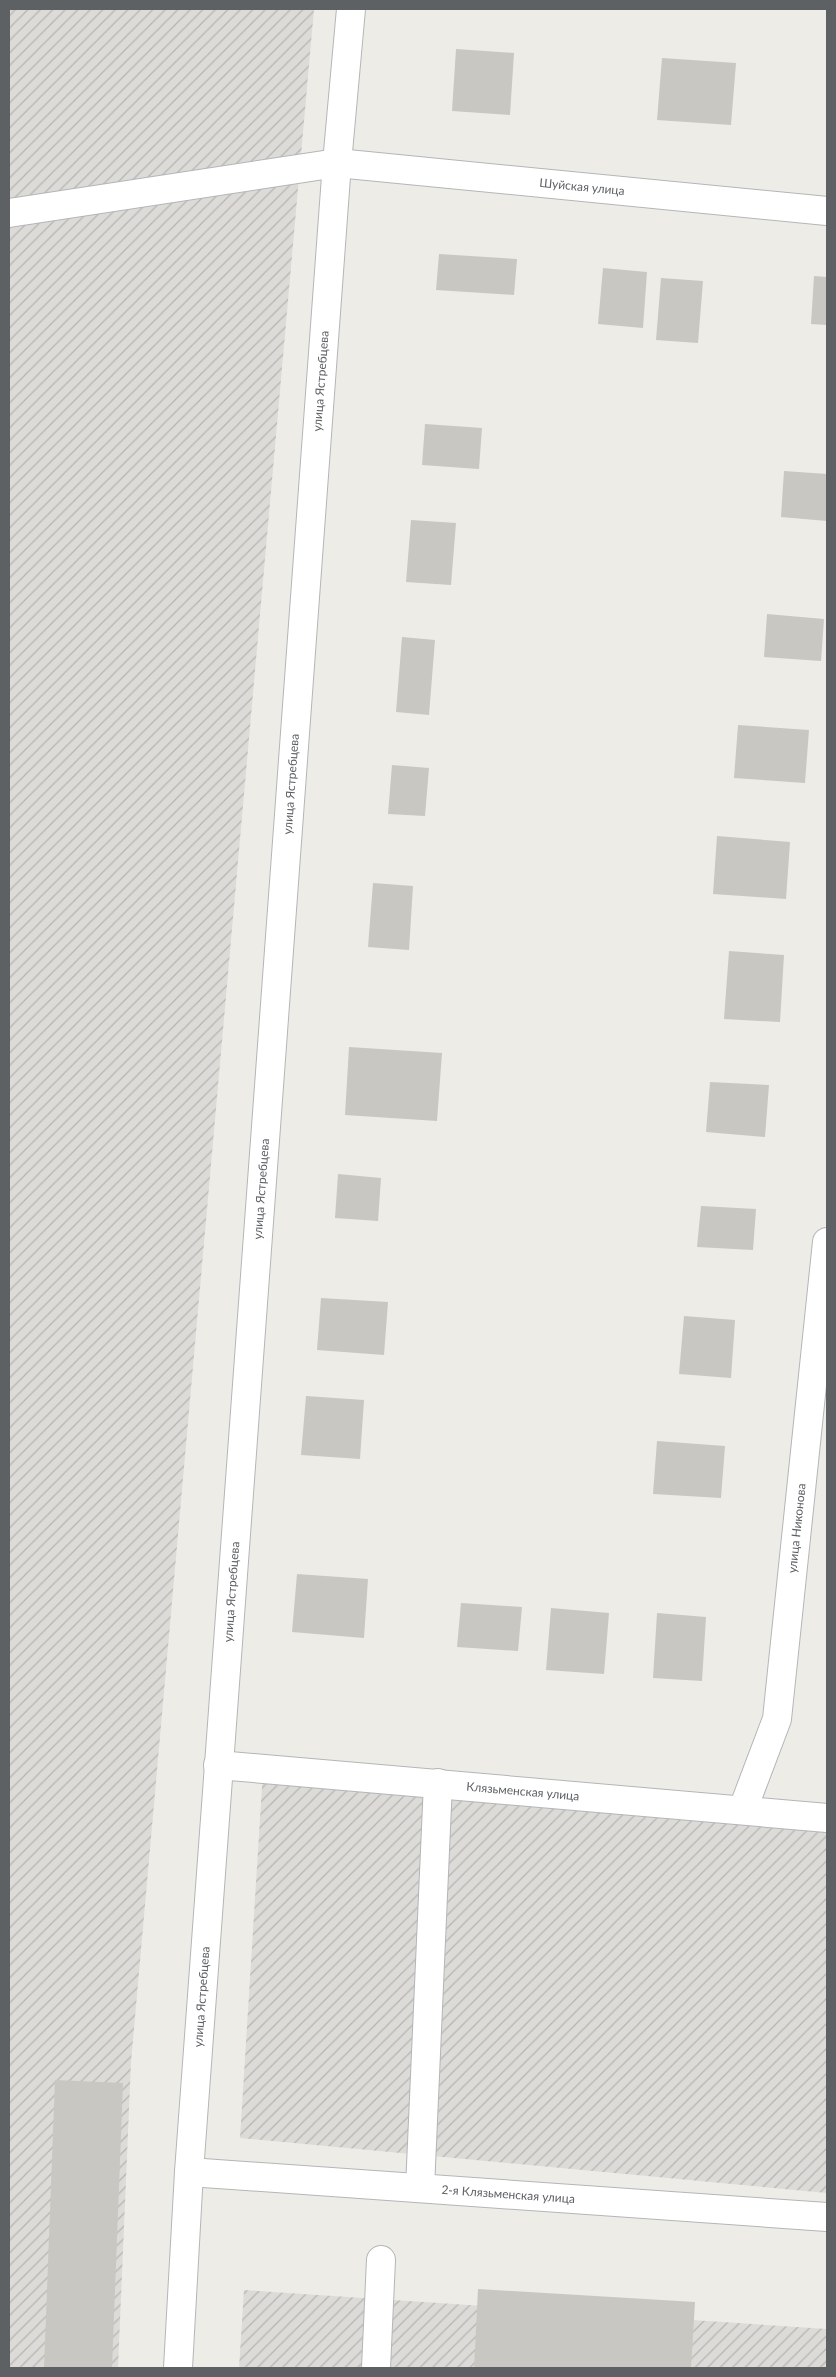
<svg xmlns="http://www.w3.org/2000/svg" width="836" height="2377" font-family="Lato,sans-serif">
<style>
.industrial{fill:url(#industrial-furrows)}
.building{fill:#c9c7c2}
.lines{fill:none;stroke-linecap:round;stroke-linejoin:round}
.minor-casing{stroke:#b3b6b9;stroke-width:30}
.minor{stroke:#fff;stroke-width:28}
.labels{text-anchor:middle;stroke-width:4;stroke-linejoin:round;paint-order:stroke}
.street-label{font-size:12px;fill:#5d6164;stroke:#fff}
</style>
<defs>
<pattern id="industrial-furrows" width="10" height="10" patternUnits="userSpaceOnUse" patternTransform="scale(1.25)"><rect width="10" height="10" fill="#dddbd8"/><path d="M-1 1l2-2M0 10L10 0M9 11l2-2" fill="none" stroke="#b6b5b3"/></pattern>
</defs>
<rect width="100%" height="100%" fill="#eeece6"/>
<path class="industrial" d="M9,9h305l-183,2053 -13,306h-109z
M263,1771l564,41v381l-587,-55z
M244,2290l583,39v39h-588z"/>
<path class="building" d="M456,49l58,4 -4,62 -58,-4z
M662,58l74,5 -5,62 -74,-5z
M439,254l78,5 -3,36 -78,-5z
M603,268l44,4 -4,56 -45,-4z
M814,276l13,1v48l-16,-1z
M661,278l42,3 -5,62 -42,-3z
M425,424l57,4 -3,41 -57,-4z
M784,471l43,3v47l-46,-4z
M411,520l45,3 -5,62 -45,-3z
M767,614l57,5 -3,42 -57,-4z
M402,637l33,3 -6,75 -33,-3z
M738,725l71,5 -4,53 -71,-5z
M392,765l37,3 -4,48 -37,-2z
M717,836l73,6 -4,57 -73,-5z
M373,883l40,3 -4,64 -41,-3z
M729,951l55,4 -4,67 -56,-3z
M349,1047l93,6 -5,68 -92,-6z
M710,1082l59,3 -4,52 -59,-5z
M338,1174l43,4 -3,43 -43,-3z
M701,1206l55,3 -3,41 -56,-3z
M321,1298l67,4 -4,53 -67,-5z
M684,1316l51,4 -4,58 -52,-4z
M306,1396l58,4 -4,59 -59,-4z
M657,1441l68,5 -4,52 -68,-4z
M297,1574l71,5 -4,59 -72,-6z
M461,1603l61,4 -4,44 -61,-4z
M551,1608l58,5 -5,61 -58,-4z
M657,1613l49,4 -4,64 -49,-3z
M55,2080l68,3 -11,285h-68z
M478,2289l217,13 -4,66h-217z"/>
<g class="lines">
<g class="minor-casing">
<g id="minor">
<path id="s1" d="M9,213l328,-50 490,48"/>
<path id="s2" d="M218,1765l609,53"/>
<path id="s3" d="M743,1809l34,-90 50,-477"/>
<path id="s4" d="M189,2172l638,45"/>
<path d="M420,2188l18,-405"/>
<path id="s5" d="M178,2368l11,-196 148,-2009 14,-154"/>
<path d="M376,2368l5,-108"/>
</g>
</g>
<use href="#minor" class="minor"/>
</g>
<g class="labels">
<g class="street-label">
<text dy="4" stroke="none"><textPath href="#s1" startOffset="578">Шуйская улица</textPath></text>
<text dy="4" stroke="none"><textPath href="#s5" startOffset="1992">улица Ястребцева</textPath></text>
<text dy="4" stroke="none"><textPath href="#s5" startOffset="1588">улица Ястребцева</textPath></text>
<text dy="4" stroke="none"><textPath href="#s5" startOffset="1182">улица Ястребцева</textPath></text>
<text dy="4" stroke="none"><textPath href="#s3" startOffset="288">улица Никонова</textPath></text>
<text dy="4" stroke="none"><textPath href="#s5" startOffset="778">улица Ястребцева</textPath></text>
<text dy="4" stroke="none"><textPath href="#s2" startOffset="306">Клязьменская улица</textPath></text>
<text dy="4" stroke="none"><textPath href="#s5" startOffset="372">улица Ястребцева</textPath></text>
<text dy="4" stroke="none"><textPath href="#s4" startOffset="320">2-я Клязьменская улица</textPath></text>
</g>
</g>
<rect width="836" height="2377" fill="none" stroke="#5d6164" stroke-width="20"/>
</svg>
